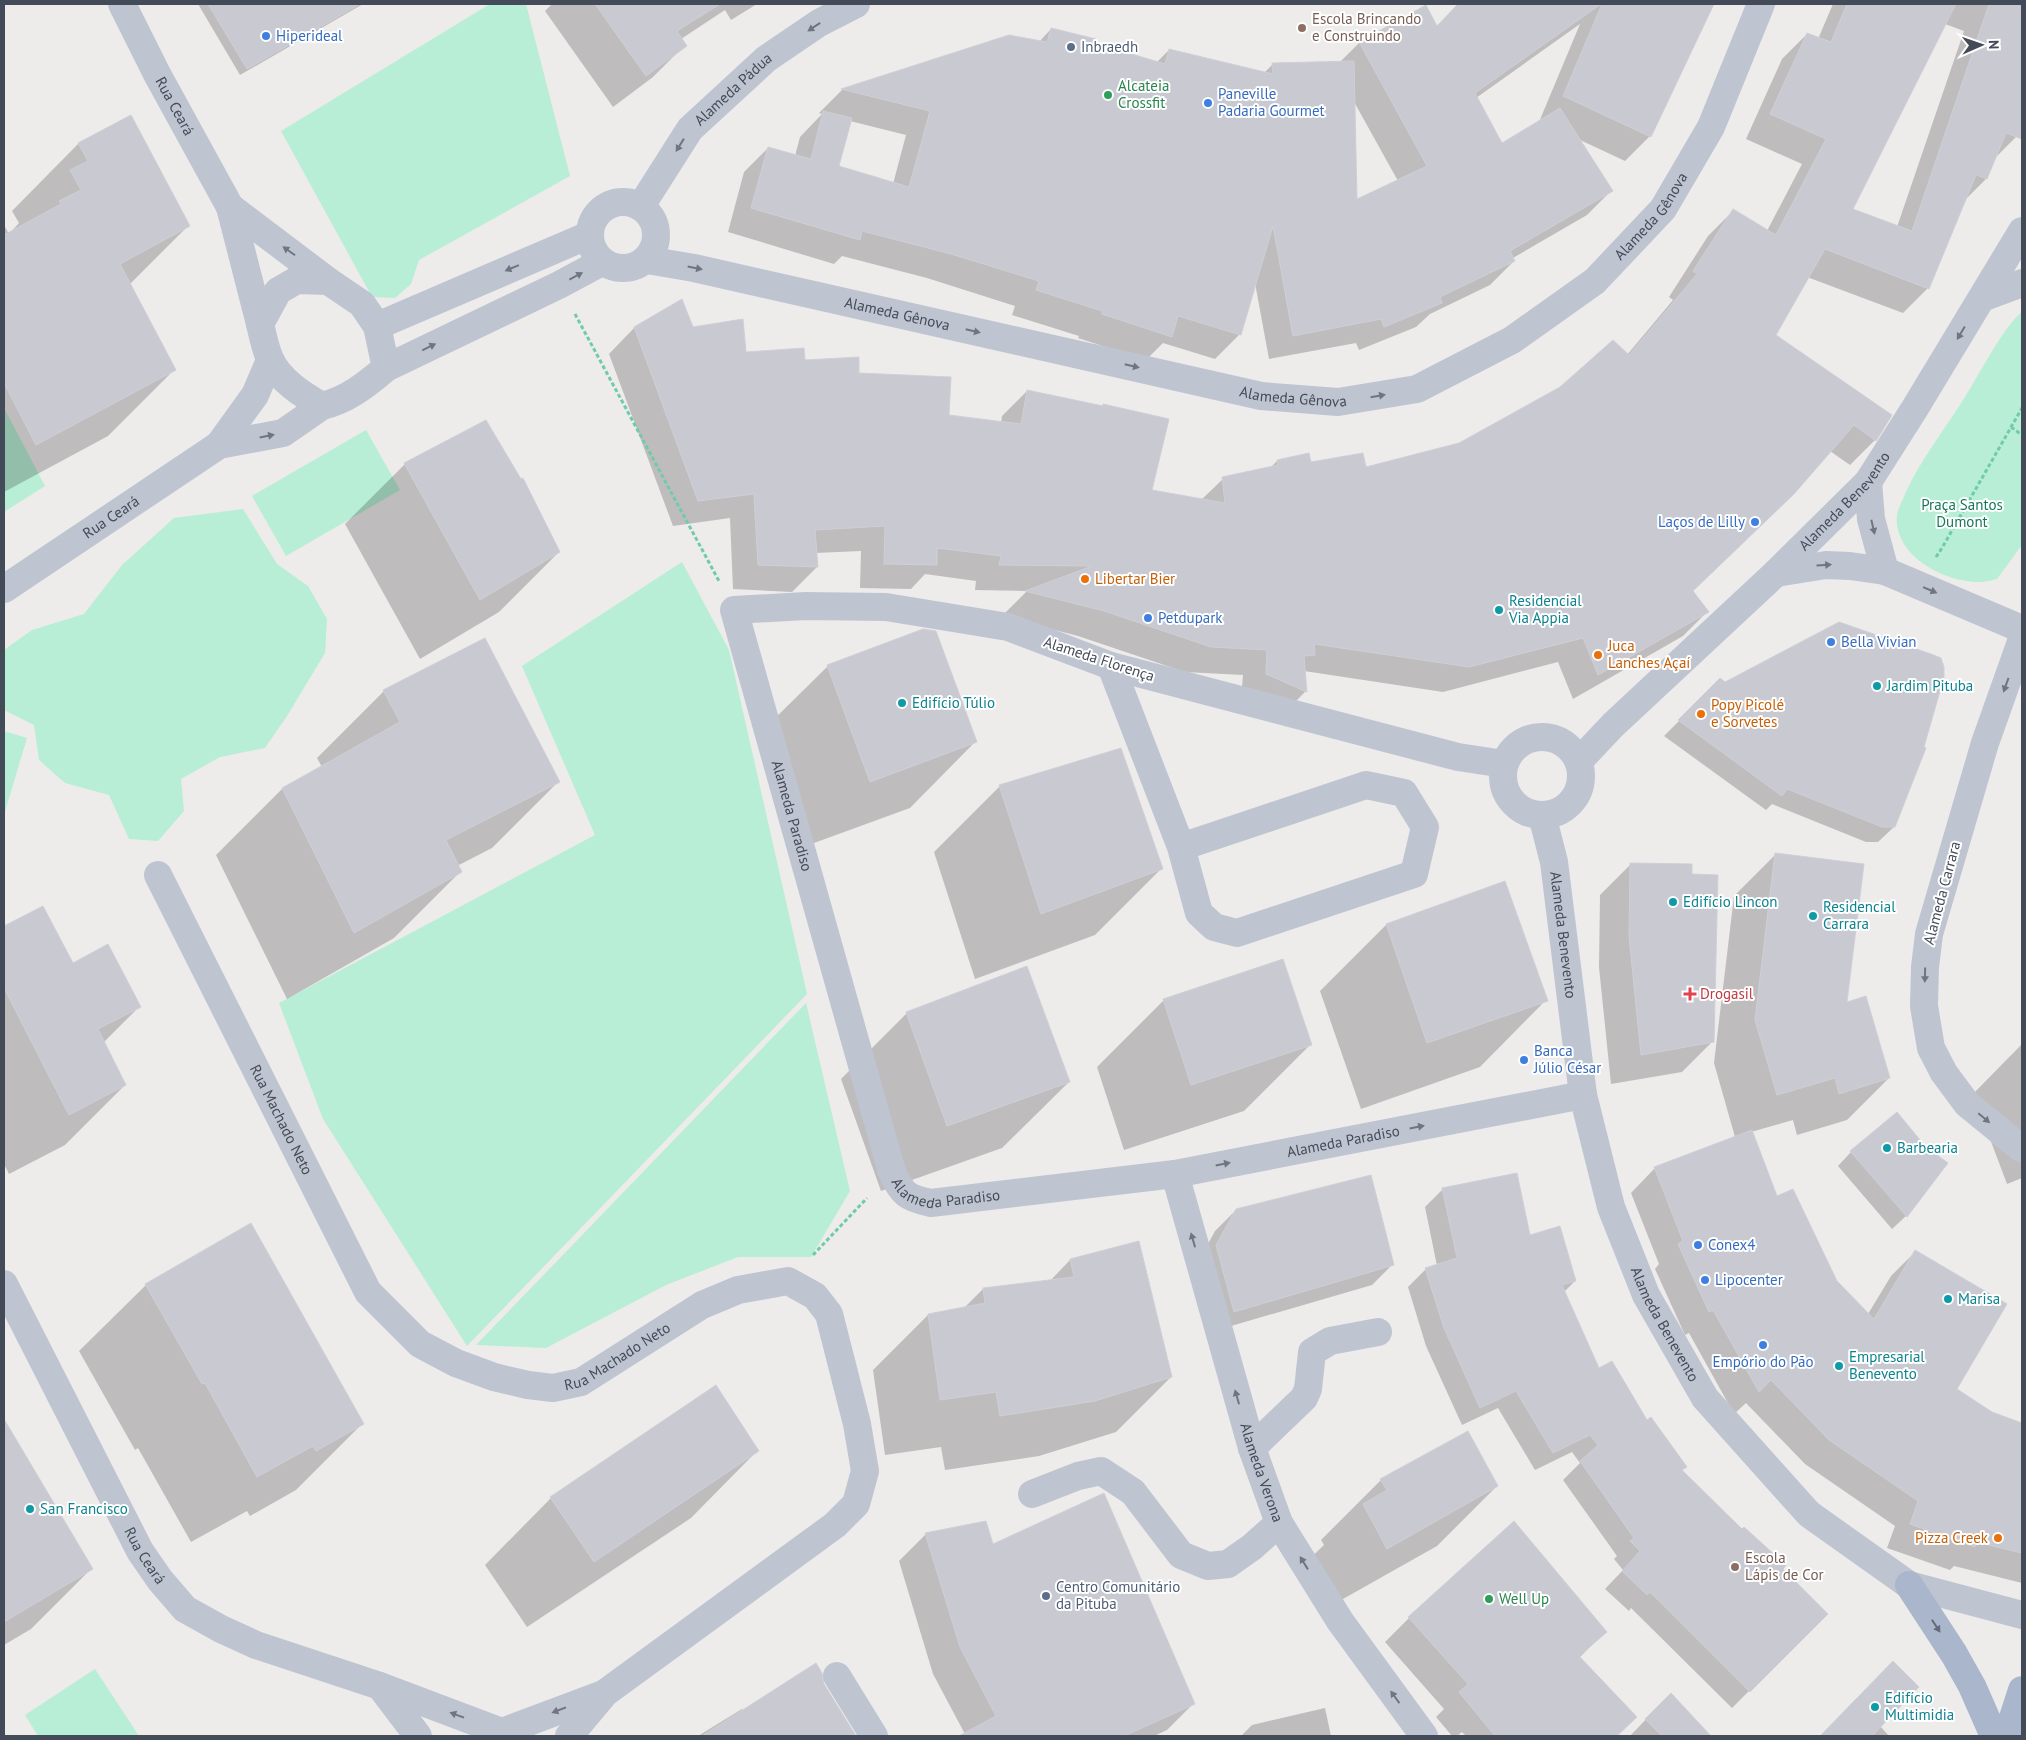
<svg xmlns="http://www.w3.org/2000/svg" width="2026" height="1740" font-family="'PT Sans',sans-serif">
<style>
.green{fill:#b7eed5}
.shadow{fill:#0003;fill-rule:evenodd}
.building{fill:#c8c9d1;stroke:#cfd0d7}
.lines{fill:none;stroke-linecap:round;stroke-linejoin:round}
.path{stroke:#70cbac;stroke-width:3;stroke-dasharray:4 2.5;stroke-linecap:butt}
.minor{stroke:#bec5d1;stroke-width:28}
.major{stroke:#aab6cb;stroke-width:28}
.oneway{fill:#6f7682}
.oneway2{fill:#636b7a}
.education-dot{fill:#8d6e63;stroke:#fff;stroke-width:2}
.shop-dot{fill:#3f7fe0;stroke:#fff;stroke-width:2}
.service-dot{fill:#5c6f8a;stroke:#fff;stroke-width:2}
.leisure-dot{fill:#2e9e5b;stroke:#fff;stroke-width:2}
.food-dot{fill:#e8710a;stroke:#fff;stroke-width:2}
.culture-dot{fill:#0f9aa8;stroke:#fff;stroke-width:2}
.health-dot{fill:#e0444e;stroke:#fff;stroke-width:2}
.labels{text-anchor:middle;stroke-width:4;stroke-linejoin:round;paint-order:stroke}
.education-label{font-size:15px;fill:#785e54;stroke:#fff;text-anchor:start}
.shop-label{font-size:15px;fill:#366cbe;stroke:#fff;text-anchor:start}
.service-label{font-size:15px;fill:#4e5e75;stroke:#fff;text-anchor:start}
.leisure-label{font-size:15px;fill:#27864d;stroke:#fff;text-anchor:start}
.street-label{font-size:15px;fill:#444b58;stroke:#fff}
.park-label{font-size:15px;fill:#167856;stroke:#fff}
.food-label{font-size:15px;fill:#c56008;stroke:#fff;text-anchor:start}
.culture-label{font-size:15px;fill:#0d838f;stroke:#fff;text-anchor:start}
.health-label{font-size:15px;fill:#be3a42;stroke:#fff;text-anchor:start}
</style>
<rect width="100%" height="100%" fill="#eeebeb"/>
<path class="green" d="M490,4h36l44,172 -151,84 -8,24 -16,14 -23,-1 -91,-166z
M2022,312v233l-25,34c-6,1 -12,3 -18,3 -36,0 -86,-27 -82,-67 1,-7 6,-15 8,-21 16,-35 40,-65 60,-97 14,-22 38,-70 57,-85z
M4,408l41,78 -41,26z
M366,430l34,60 -114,66 -34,-60z
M243,509l34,55 31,22 19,33 -2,34 -38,63 -22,32 -45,9 -39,22 3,32 -26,30 -29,-2 -20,-44 -44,-12 -26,-23 -5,-35 -30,-15v-60l28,-20 52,-16 38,-49 52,-47z
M682,562l47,88 78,344 -340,352 -144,-227 -44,-116 316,-168 -73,-169z
M4,731l23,7 -23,77z
M806,1003l44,188 -39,66h-73l-72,28 -120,63 -70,-3z
M95,1669l44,67h-101l-13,-21z"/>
<path class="shadow" d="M198,4h165l-123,71z
M552,4h205l-26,16 -6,-10 -44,29 4,6 -32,32 -40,30 -68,-96z
M1458,4h250l4,1 -62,131 -25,25 -47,-22 34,51 -25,25 -74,43 1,3 -24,24 -60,29 -14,13 -57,23 -3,-7 -87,16 -14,-76 -15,51 -25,25 -52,-16 -17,17 -68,-22 1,-2 -67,-21 3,-9 -88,-28 -85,-22 -8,8 -106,-32 16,-60 24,-24 27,8 5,-19 22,-23 -3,-1 23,-23 167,-54 30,6 12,-13 42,15 64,18 12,-12 95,23 9,-9 66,-1 20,-20 66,-36 12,20zM1580,24l-41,98 -37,23 -26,-47zM1353,100l45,81 -42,20zM850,121l56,14 -13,49 -55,-17z
M1833,4h189v120l-6,13 -22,22 -8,20 -21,21 -37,88 -25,25 -96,-36 -33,59 116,80 -15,24 -25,25 -20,-14 -138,141 15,20 -24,24 -110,63 -15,-37 -115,30 -139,-21 2,20 -25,25 -40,-17 2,-24 -58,-3 -107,-36 -76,-20 25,-25 -52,-1 1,-9 -51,-7 -14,15 -51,-1 1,-37 -46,2 2,14 -25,25 -59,-3 -3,-71 -57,8 -64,-172 25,-26 48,-27 10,28 53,24 59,9 54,12 89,42 54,7 1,-7 25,-25 75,16 2,-2 47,86 50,9 22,-21 47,-11 7,-7 88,8 94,-25 168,-89 46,-55 -4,-3 39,-61 25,-25 34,20 35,-67 -56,-25 36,-80 25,-25 11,5zM1945,24l19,7 -67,196 -46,-17z
M130,116l58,110 -58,58 44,86 -66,66 -104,56v-267l5,9 10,-11 -7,-12 66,-67z
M405,464l154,88 -60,60 -79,47 -75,-135z
M484,640l74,142 -66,66 -35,18 3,6 -66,66 -107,61 -71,-144 66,-66 40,-22 -5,-9 67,-67z
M828,666l148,75 -66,67 -107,39 -42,-115z
M1720,680l174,147 -16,15h-12l-94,-38 -6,6 -102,-74z
M1000,786l161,83 -66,66 -120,44 -41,-127z
M1776,854l70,150 43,74 -42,42 -50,15 -4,-15 -42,12 25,66 60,84 32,32 23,-38 24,-24 41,137 55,52 11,2v140l-68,-17 -4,4 -63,-22 8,-22 -90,-62 -59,-61 -12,11 -45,-81 -4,2 -30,-66 4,-5 -28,-71 24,-25 80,-31 -21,-74 20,-167z
M1631,864l82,177 -31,31 -71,12 -12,-117 1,-72z
M43,907l29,58 67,42 -36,36 22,42 -60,60 -56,29 -5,-10v-237z
M1386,925l160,75 -66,67 -119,42 -41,-118z
M1164,1000l146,45 -66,66 -120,39 -27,-83z
M907,1013l162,69 -67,66 -121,43 -40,-112z
M2022,1044v134l-15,6 -34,-90z
M1924,1147l22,17 -40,52 -14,13 -54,-63 13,-14z
M1443,1189l86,48 46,44 -11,11 35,77 86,98 -4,4 145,143 -94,94 -101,-100 -2,3 -24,-22 18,-19 -9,-11 3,-3 -54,-76 17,-17 -8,-11 -37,18 -37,-62 -36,17 -36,-79 -18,-59 18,-18 11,-3 -12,-59z
M1236,1210l157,54 -21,21 -158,46 -18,-65 19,-35z
M1070,1260l101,117 -55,55 -77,24 -94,14 -4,-23 -56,8 -12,-85 55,-55 36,-7 19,-19 66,-7z
M146,1285l216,139 -66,66 -46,26 -3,-5 -56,31 -53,-94 -3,2 -56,-99z
M17,1443l74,126 -60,60 -27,16v-194z
M757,1451l-66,67 -164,109 -42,-62 66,-67z
M1381,1480l116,6 -60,60 -110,62 -24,-43 21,-20 -3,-5z
M926,1534l67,12 201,157 -27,27 -13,6h-188l-33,-62 -34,-113z
M1409,1618l196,14 -26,26 57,59 -20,19h-150l-4,-4 -5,4h-5l-16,-19 8,-8 -59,-67z
M1875,1681l5,45 9,10h-68z
M822,1685l32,51h-156l44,-27 1,2z
M1671,1694l38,42h-79l23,-24z
M1325,1708l6,28h-90l11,-11z"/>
<path class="building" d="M208,4h152l-113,65z
M595,4h125l-43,27 10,15 -41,30z
M1458,4h143l-126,89 27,50 58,-35 53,83 -103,60 5,10 -75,36 2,6 -58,24 -3,-8 -88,17 -20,-110 -32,109 -63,-19 -6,21 -70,-23v-3l-66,-21 3,-9 -88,-27 -89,-23 -2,9 -109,-32 17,-61 43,12 12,-48 29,7 -13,48 70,21 21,-76 -89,-22 168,-54 38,7 4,-14 45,11 -1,4 70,21 4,-15 104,25 -1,-11 82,-2 3,138 70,-33 -68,-124 67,-37 11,21z
M1602,4h112l-63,133 -88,-41z
M1847,4h109l-103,205 59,22 77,-227h33v135l-16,-6 -19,46 -11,-4 -47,114 -104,-40 -49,86 116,80 -16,26 -22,-16 -60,69 -101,97 16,21 -111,63 -15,-37 -114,29 -155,-23 1,11 -11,1 3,36 -41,-18 1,-24 -56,-3 -107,-36 -79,-20 67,-25 -93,-1 2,-9 -64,-8v17l-53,-1 1,-38 -70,4 3,37 -60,-2 -4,-71 -56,7 -64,-174 48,-28 11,28 50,-8 3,33 58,-4 1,12 54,-3v16l92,4 -2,38 72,9 6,-34 76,16v-2l66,15 -17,71 73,13 -3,-26 56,-12 -1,-5 32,-7 2,9 52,-9 3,14 93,-24 101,-56 53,-47 16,15 68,-81 -4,-3 40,-62 43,26 50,-96 -56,-25 37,-81 24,9z
M131,115l59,111 -70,38 56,106 -140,75 -32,-62v-148l57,-31 -2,-3 22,-11 -11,-20 18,-9 -10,-18z
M486,420l35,59 2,-1 37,74 -80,48 -76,-137z
M1839,622l92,32 10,4 3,9v10l-20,70 2,1 -31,79h-13l-95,-38 -5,7 -104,-76 42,-42 5,4z
M923,629l13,2 41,111 -107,40 -43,-117z
M485,638l75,144 -114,58 16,32 -108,61 -72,-145 118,-66 -17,-32z
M1121,748l42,121 -122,45 -42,-129z
M1775,853l89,11 -17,138 19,-6 24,82 -51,16 -4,-16 -58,17 -22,-75z
M1630,863l62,1v10l26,1 -4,167 -73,13 -12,-119z
M1505,881l43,120 -121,42 -41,-119z
M43,906l30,57 35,-19 33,63 -43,22 28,56 -57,30 -65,-127v-62z
M1283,959l29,86 -121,40 -28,-86z
M1027,966l43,116 -123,44 -41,-114z
M1897,1112l28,34 23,17 -41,54 -57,-66z
M1752,1130l25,66 16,-7 44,92 37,38 41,-69 92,54 -50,85 35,23 30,11v130l-46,-11 -1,5 -65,-23 8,-23 -89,-61 -58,-60 -12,12 -46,-82 -4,2 -31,-68 5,-3 -29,-74z
M1517,1173l13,62 30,-9 16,55 -14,4 37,83 13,-7 35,59 4,-3 36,50 -5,3 60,59 2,-2 42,38 -3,4 45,45 -78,78 -100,-100 -3,3 -25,-24 18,-20 -10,-10 4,-3 -54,-77 18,-16 -8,-10 -37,18 -37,-62 -36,17 -36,-80 -19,-60 32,-10 -15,-70z
M1371,1175l23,90 -160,47 -18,-67 20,-36z
M251,1223l113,201 -48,27 -3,-5 -56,31 -52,-94 -3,1 -57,-100z
M1139,1241l33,136 -77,24 -95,15 -4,-24 -56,8 -12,-86 57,-11 -2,-15 91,-11 -4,-18z
M716,1385l43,66 -165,111 -44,-65z
M4,1419l89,150 -89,53z
M1468,1431l30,55 -111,63 -24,-45 24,-14 -7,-11z
M1104,1493l91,211 -71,32h-165l37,-20 -36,-69 -35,-114 61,-12 7,23z
M1514,1521l93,111 -28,24 58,61 -20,19h-122l-36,-44 9,-8 -60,-67z
M1893,1661l26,26 -47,49h-52z
M816,1663l6,10 2,11 32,52h-154z
M1671,1693l40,43h-49l-17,-17z"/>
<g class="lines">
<path class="path" d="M575,314l144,267
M2011,427l11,8
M1936,557l6,-9 80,-140
M813,1255l54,-57"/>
<g class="minor">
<path id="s1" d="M122,4l35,70 73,133 30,117"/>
<circle cx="623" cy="235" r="33"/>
<path id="s2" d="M641,206l49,-77 76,-70 53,-36 37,-19"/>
<path d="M230,207l98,74"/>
<path id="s3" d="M647,260l47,8 567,128 77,6 79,-13 95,-49 83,-59 68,-72 48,-82 50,-123"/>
<path d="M1982,298l40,-15"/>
<path d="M377,326l212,-91"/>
<path d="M386,368l-9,-42 -15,-22 -34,-23 -31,-1 -19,11 -18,33c3,12 5,24 10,35 9,21 33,36 52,47 25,-6 44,-21 64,-38l173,-83 43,-23"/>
<path d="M219,445l36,-50 15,-35"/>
<path d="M1868,482l3,37 14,52"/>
<path d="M1776,573l50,-8 24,1 35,5 137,58"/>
<path id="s4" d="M4,589l215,-144 64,-12 39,-27"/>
<path d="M2022,639l-37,104 -56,191 -4,33 -1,39 7,42 13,25 23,31 55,45"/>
<path d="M1111,666l70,181 18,66 15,14 23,6 177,-59 11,-47 -21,-34 -38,-8 -185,62"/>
<circle cx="1542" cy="776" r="39"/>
<path id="s5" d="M1579,761l34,-36 163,-152 92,-91 47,-74 107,-177"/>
<path id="s6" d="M1504,764l-46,-7 -347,-91 -103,-39 -122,-20 -80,-1 -72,4 158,562c10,22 15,26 39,31l244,-29 408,-79"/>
<path id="s7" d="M1542,815l12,47 29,233 28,112 35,88 59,103 104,116 100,71 113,30"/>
<path id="s8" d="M158,875l210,417 52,52 36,19 38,14 34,8 25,3 28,-6 121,-77 36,-15 50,-9 27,15 14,18 28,110 8,47 -9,33 -21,21 -230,168 -36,43"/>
<path id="s9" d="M1175,1174l77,274 27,75 61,98 84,115"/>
<path id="s10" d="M4,1284l136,267 20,29 25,29 36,20 35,16 124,41 122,46 101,-38"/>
<path d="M1252,1448l52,-50 4,-9 4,-37 18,-11 48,-9"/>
<path d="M1032,1494l46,-18 23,-5 32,21 48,63 27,11 20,-2 24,-17 27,-24"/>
<path d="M837,1676l37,60"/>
<path d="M380,1686l38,50"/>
</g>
<path class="major" d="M1909,1585l45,69 18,32 22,50
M2007,1736l15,-46"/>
</g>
<defs><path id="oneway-solid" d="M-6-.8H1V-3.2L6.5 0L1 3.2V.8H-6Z" transform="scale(1.25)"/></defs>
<g class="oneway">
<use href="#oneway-solid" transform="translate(814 27) rotate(146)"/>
<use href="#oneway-solid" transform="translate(680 145) rotate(122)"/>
<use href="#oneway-solid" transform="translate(289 251) rotate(-145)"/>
<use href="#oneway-solid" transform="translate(512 268) rotate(157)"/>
<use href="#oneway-solid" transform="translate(695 268) rotate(11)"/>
<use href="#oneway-solid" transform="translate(576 276) rotate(-28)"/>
<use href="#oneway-solid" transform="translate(973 331) rotate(13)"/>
<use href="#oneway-solid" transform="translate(1961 333) rotate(121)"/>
<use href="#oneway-solid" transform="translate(429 347) rotate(-26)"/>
<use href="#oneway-solid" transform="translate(1132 366) rotate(13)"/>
<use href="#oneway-solid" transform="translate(1378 396) rotate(-10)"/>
<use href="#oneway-solid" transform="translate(267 436) rotate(-11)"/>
<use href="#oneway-solid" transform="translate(1873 527) rotate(77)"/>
<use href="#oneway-solid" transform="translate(1824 565) rotate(-4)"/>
<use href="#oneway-solid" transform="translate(1930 590) rotate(23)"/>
<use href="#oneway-solid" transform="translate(2006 685) rotate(110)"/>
<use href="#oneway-solid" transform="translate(1925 975) rotate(91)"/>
<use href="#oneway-solid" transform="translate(1984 1118) rotate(40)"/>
<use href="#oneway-solid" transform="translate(1417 1127) rotate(-11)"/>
<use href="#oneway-solid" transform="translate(1223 1164) rotate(-11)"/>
<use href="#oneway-solid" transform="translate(1193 1240) rotate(-106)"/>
<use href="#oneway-solid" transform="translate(1237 1397) rotate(-106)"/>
<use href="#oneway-solid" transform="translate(1304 1563) rotate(-122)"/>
<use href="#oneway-solid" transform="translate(1395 1697) rotate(-126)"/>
<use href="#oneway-solid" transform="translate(559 1710) rotate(159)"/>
<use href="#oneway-solid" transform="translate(457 1715) rotate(-160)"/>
</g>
<use class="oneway2" href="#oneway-solid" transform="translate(1936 1626) rotate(57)"/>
<g class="education-dot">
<circle cx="1302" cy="28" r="5"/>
<circle cx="1735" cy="1567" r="5"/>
</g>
<g class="shop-dot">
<circle cx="266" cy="36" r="5"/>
<circle cx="1208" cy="103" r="5"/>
<circle cx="1755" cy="522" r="5"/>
<circle cx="1148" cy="618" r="5"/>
<circle cx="1831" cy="642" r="5"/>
<circle cx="1524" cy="1060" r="5"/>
<circle cx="1698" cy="1245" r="5"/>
<circle cx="1705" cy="1280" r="5"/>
<circle cx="1763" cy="1345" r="5"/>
</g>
<g class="service-dot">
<circle cx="1071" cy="47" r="5"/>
<circle cx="1046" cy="1596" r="5"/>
</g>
<g class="leisure-dot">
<circle cx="1108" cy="95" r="5"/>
<circle cx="1489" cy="1599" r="5"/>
</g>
<g class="food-dot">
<circle cx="1085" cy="579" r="5"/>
<circle cx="1598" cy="655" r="5"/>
<circle cx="1701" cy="714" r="5"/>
<circle cx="1998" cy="1538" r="5"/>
</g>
<g class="culture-dot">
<circle cx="1499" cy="610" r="5"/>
<circle cx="1877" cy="686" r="5"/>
<circle cx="902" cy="703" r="5"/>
<circle cx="1673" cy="902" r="5"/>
<circle cx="1813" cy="916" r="5"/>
<circle cx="1887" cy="1148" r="5"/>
<circle cx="1948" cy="1299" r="5"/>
<circle cx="1839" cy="1366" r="5"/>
<circle cx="30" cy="1509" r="5"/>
<circle cx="1875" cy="1707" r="5"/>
</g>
<path class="health-dot" d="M1687.5 986.5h5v5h5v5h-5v5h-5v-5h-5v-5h5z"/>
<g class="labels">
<g class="education-label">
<text x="1312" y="24">Escola Brincando<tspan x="1312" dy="17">e Construindo</tspan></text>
<text x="1745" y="1563">Escola<tspan x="1745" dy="17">Lápis de Cor</tspan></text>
</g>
<g class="shop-label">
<text x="276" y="41">Hiperideal</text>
<text x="1218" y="99">Paneville<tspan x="1218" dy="17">Padaria Gourmet</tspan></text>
<text x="1745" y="527" text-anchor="end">Laços de Lilly</text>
<text x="1158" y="623">Petdupark</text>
<text x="1841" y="647">Bella Vivian</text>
<text x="1534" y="1056">Banca<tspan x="1534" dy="17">Júlio César</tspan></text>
<text x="1708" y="1250">Conex4</text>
<text x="1715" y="1285">Lipocenter</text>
<text x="1763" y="1367" text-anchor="middle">Empório do Pão</text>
</g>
<g class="service-label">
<text x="1081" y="52">Inbraedh</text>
<text x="1056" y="1592">Centro Comunitário<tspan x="1056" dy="17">da Pituba</tspan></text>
</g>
<g class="leisure-label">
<text x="1118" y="91">Alcateia<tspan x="1118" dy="17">Crossfit</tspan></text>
<text x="1499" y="1604">Well Up</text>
</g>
<g class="street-label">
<text dy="5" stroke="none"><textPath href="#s2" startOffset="150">Alameda Pádua</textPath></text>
<text dy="5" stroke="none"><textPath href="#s1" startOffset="115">Rua Ceará</textPath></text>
<text dy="5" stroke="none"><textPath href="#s3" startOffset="1081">Alameda Gênova</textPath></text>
<text dy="5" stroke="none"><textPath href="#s3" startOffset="256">Alameda Gênova</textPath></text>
<text dy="5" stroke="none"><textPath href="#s3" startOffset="661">Alameda Gênova</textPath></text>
<text dy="5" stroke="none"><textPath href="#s5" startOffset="372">Alameda Benevento</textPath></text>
<text dy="5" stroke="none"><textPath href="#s4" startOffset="129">Rua Ceará</textPath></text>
<text transform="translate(1099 659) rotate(18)" y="5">Alameda Florença</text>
<text dy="5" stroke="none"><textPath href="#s6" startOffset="1005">Alameda Paradiso</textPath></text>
<text transform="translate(1942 893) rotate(-75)" y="5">Alameda Carrara</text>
<text dy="5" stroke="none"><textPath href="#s7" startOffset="122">Alameda Benevento</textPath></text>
<text dy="5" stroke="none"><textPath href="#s8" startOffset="274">Rua Machado Neto</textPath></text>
<text dy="5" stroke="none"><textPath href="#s6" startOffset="1845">Alameda Paradiso</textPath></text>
<text dy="5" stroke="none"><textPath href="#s6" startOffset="1440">Alameda Paradiso</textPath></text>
<text dy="5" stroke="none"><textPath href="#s7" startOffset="528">Alameda Benevento</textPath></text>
<text dy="5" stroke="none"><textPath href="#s8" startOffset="754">Rua Machado Neto</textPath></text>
<text dy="5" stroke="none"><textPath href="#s9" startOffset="311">Alameda Verona</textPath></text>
<text dy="5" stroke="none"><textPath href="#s10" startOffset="306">Rua Ceará</textPath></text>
</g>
<g class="park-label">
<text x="1962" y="510">Praça Santos<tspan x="1962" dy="17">Dumont</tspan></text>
</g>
<g class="food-label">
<text x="1095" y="584">Libertar Bier</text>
<text x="1608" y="651">Juca<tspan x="1608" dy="17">Lanches Açaí</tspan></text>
<text x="1711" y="710">Popy Picolé<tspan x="1711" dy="17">e Sorvetes</tspan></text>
<text x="1988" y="1543" text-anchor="end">Pizza Creek</text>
</g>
<g class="culture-label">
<text x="1509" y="606">Residencial<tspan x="1509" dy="17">Via Appia</tspan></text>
<text x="1887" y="691">Jardim Pituba</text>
<text x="912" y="708">Edifício Túlio</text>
<text x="1683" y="907">Edifício Lincon</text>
<text x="1823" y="912">Residencial<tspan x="1823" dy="17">Carrara</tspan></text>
<text x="1897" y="1153">Barbearia</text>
<text x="1958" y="1304">Marisa</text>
<text x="1849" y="1362">Empresarial<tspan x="1849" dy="17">Benevento</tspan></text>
<text x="40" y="1514">San Francisco</text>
<text x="1885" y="1703">Edifício<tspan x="1885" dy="17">Multimidia</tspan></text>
</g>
<g class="health-label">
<text x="1700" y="999">Drogasil</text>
</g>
</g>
<rect width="2026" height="1740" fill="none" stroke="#444b58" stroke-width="10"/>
<g transform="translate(1981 45) rotate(88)" stroke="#ffffff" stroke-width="4" paint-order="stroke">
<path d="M0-4L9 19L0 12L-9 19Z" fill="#444b58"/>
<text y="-8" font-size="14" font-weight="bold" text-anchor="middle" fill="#444b58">N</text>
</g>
</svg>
